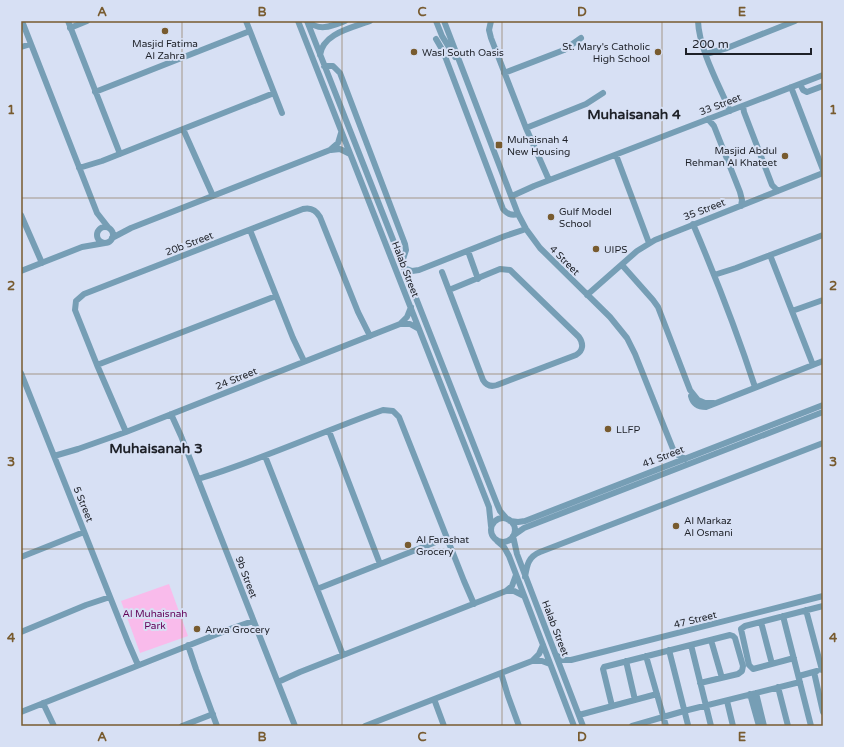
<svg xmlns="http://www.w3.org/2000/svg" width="844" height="747" font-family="'Varela Round',sans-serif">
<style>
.green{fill:#f9bbeb}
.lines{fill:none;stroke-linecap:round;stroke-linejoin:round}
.minor{stroke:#769eb5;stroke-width:6}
.grid{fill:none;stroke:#785b2f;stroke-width:1;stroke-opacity:0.55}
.poi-dot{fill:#785b2f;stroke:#d7e0f4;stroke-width:1.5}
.labels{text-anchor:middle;stroke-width:4;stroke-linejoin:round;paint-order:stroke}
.poi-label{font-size:10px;fill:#1e2128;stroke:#d7e0f4;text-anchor:start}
.street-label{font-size:10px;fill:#1e2128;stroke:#d7e0f4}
.park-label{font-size:10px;fill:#620057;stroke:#d7e0f4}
.district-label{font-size:14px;font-weight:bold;fill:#1e2128;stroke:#d7e0f4}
.neatline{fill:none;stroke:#785b2f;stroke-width:1.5}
.grid-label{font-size:13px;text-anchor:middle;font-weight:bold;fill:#785b2f}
</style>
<rect width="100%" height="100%" fill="#d7e0f4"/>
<path class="green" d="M169,584l19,52 -48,17 -19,-52z"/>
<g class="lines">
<path class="minor" d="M22,21l75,192 11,14
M68,21l52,133
M246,21l36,92
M298,21l191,486 2,19
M307,21l190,483 3,7 7,8
M308,21c11,11 24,5 37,0
M436,21l6,15 13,21
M444,21l74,193 8,15 14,19 70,69 17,21 8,16 38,95 5,6 7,4
M491,21l-2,9 2,8 35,90 23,52
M698,21c1,28 21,64 32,90
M70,28l17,-7
M436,39l7,12 60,158c4,5 9,7 15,5
M21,47l10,-3
M706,54l21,-6 68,-27
M320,55c3,-22 32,-27 50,-34
M324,66h9l7,7 65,171 1,6 -4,12
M504,73l60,-23 17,-12
M800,84l3,6 4,2 16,-6
M791,87l32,83
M95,92l155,-61
M743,106l1,6 28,73 6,6
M708,119l6,7 26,66 2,8 -1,6
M526,128l60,-24 17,-11
M183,129l30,67
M331,150l9,-1 10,5
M616,155l33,88
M79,168l23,-7 172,-68
M512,196l22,-10 289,-111
M21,215l21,48
M693,224c23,54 44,108 62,163
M97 235a8 8 0 1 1 16 0a8 8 0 1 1-16 0Z
M250,230l43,108 11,23
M112,238l19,-10 199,-78 8,-7 3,-10
M468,251l10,28
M770,255l43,110
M622,265l31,35 5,7 32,83 8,10 7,3h9
M404,268l8,3 7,-1 86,-34 21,-7
M21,271l61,-24 23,-4
M442,272l41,108c3,5 8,7 14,5l79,-30c7,-4 8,-11 3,-18l-69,-67 -10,-1 -51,21
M714,275l22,-7 87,-33
M587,295l50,-44 18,-11 168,-67
M792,311l31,-11
M400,324l7,-7 4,-10
M97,365l179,-69
M21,373l107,269 10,23
M691,396c2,8 7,11 15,11l117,-46
M171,414l10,22 114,290
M329,431l51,133
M126,432l-29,-67 -22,-55 1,-9 8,-7 219,-85c8,-2 13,1 17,8l38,95 12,24
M54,456l24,-7 48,-17 274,-108h10l9,5
M265,456l78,199
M198,479c63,-19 123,-47 185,-69l10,1 6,6 65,164 10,23
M491 530a12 12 0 1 1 24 0a12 12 0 1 1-24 0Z
M510,521l8,1 7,-1 298,-116
M514,535l10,-7 299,-116
M513,536l4,18 66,172
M497,541l7,6 5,9 65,170
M21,557l63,-25
M525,577c2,-12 3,-20 15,-25l283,-109
M317,589l129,-51
M506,591l6,-5 4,-11
M806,610l16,60
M783,616l28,110
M761,622l11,42
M21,632l65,-27 24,-8
M711,640l11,38
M188,645l8,24 21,57
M691,645l20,81
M669,650l19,75
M556,655l7,5h8l252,-64
M646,656l20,70
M794,658l-41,11 -4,-4 -8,-36 4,-3 78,-20
M532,661l7,-7 4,-9
M626,661l9,39
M814,672l9,40
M501,673l7,23 11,30
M799,676l18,-5
M278,682l22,-10 206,-81h8l10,5
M778,687l10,39
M756,693l8,33
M750,694l9,32
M434,699l10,27
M727,701l6,25
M43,703l11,23
M612,706l-9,-37 1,-2 126,-32 3,1 2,2 8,28 -1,5 -4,3 -38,9
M21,712l209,-83 23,-8
M579,715l78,-21
M182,726l31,-12
M365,726l167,-65h10l8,3
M632,726l52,-15 116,-29"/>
</g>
<path class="grid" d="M182,21v705M342,21v705M502,21v705M662,21v705M21,198h802M21,374h802M21,549h802"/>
<g class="poi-dot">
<circle cx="165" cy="31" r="4"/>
<circle cx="414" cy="52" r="4"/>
<circle cx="658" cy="52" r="4"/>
<rect x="495" y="141" width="8" height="8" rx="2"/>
<circle cx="785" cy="156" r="4"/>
<circle cx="551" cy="217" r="4"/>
<circle cx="596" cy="249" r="4"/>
<circle cx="608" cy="429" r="4"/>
<circle cx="676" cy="526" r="4"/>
<circle cx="408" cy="545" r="4"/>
<circle cx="197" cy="629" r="4"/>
</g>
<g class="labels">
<g class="poi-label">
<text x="165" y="47" text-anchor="middle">Masjid Fatima<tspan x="165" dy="12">Al Zahra</tspan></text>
<text x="650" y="50" text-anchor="end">St. Mary's Catholic<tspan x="650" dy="12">High School</tspan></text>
<text x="422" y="56">Wasl South Oasis</text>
<text x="507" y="143">Muhaisnah 4<tspan x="507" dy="12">New Housing</tspan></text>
<text x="777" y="154" text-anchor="end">Masjid Abdul<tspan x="777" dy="12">Rehman Al Khateet</tspan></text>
<text x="559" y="215">Gulf Model<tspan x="559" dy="12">School</tspan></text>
<text x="604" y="253">UIPS</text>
<text x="616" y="433">LLFP</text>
<text x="684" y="524">Al Markaz<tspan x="684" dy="12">Al Osmani</tspan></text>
<text x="416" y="543">Al Farashat<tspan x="416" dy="12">Grocery</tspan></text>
<text x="205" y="633">Arwa Grocery</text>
</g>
<g class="street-label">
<text transform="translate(720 104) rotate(-21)" y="4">33 Street</text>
<text transform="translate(704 209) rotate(-21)" y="4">35 Street</text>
<text transform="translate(189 243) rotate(-21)" y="4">20b Street</text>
<text transform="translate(565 260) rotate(45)" y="4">4 Street</text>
<text transform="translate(406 269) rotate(69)" y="4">Halab Street</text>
<text transform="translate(236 378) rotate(-22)" y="4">24 Street</text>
<text transform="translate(663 456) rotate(-21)" y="4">41 Street</text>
<text transform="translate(84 504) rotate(68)" y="4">5 Street</text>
<text transform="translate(247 577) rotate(69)" y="4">9b Street</text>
<text transform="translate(695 619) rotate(-14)" y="4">47 Street</text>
<text transform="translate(556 628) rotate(69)" y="4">Halab Street</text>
</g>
<g class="park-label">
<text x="155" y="617">Al Muhaisnah<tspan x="155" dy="12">Park</tspan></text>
</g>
<g class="district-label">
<text x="634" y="119">Muhaisanah 4</text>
<text x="156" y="453">Muhaisanah 3</text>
</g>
</g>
<rect width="844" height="747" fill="none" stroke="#d7e0f4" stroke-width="44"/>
<path d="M686 48v6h125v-6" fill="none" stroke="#1e2128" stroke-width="2"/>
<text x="692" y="48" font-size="12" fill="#1e2128" stroke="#d7e0f4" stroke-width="3" paint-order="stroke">200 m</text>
<rect x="22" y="22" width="800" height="703" class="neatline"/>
<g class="grid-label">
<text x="102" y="16">A</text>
<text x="262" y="16">B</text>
<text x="422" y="16">C</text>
<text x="582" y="16">D</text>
<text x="742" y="16">E</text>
<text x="11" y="114">1</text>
<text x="833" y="114">1</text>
<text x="11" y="290">2</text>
<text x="833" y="290">2</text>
<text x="11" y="466">3</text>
<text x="833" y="466">3</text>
<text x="11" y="642">4</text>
<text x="833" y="642">4</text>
<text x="102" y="741">A</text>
<text x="262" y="741">B</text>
<text x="422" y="741">C</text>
<text x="582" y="741">D</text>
<text x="742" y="741">E</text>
</g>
</svg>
